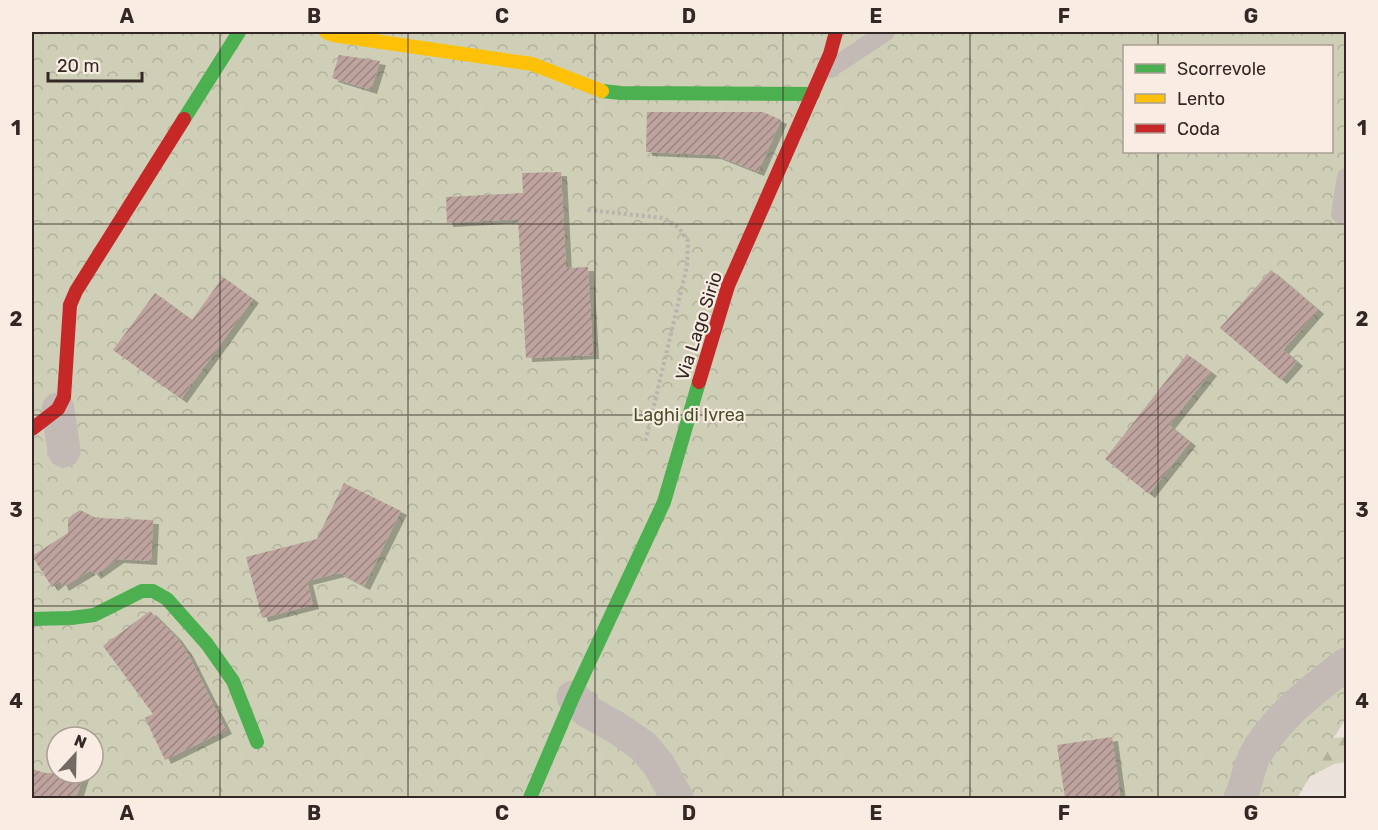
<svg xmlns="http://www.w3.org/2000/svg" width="1378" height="830" font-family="Rubik,sans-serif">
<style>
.forest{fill:url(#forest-firs)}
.park{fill:url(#park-crowns);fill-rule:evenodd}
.building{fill:url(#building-hatch);filter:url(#shadow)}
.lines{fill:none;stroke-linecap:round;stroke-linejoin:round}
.path{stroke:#bcb3ae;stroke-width:4;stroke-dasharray:3 3;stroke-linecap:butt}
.lane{stroke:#c3bab6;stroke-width:18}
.street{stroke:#c3bab6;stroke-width:33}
.fast{stroke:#4caf50;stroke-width:14}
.slow{stroke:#ffc107;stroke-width:14}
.jam{stroke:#c62828;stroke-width:14}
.grid{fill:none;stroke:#332825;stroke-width:1.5;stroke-opacity:0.55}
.labels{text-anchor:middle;stroke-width:4.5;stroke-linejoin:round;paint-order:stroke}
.street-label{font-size:18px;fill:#332825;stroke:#f9ece2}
.park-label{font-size:18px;fill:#485129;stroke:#f9ece2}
.neatline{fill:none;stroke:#332825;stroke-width:2}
.grid-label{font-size:20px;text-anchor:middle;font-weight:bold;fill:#332825}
</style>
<defs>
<pattern id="forest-firs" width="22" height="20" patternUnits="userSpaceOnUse" patternTransform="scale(1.5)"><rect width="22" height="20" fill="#cecfb6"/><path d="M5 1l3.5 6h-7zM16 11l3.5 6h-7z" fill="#b1b29c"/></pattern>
<pattern id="park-crowns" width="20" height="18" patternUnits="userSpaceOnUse" patternTransform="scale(1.5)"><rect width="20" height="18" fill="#cecfb6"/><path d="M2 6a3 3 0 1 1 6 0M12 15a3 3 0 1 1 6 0" fill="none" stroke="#b1b29c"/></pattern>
<pattern id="building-hatch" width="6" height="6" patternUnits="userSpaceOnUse" patternTransform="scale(1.5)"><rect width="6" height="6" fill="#bea39e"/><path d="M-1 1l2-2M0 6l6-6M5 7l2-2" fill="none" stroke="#9b8581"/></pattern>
<filter id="shadow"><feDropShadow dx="6" dy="4" stdDeviation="0" flood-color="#0004"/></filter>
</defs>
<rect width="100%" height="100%" fill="#ebe2dc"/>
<path class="forest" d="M1346,737v25l-12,2 -23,12 -12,-10 26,-27z"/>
<path class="park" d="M32,32h1314v686l-49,80h-1265zM1124,46h208v106h-208zM57,737h36v36h-36z"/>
<path class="building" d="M339,55l41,6 -9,29 -39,-12z
M647,112h116l18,8 -23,52 -43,-17 -69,-3z
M561,172l5,96 22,-1 5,88 -67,3 -8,-139 -71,4 -1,-26 77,-4 -1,-20z
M1271,270l47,40 -35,40 14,12 -16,18 -61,-52z
M223,277l30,22 -72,100 -68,-49 42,-57 37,27z
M1187,354l24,18 -42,53 21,17 -41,52 -44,-35z
M344,483l57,28 -37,75 -25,-13 -32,8 6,24 -51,13 -16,-61 71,-18z
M80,510l16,8 57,2 -2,41 -33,-2 -23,16 -4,-5 -28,17 -3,-6 -8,6 -20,-31 36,-23v-13l4,-5z
M150,611l26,26 12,17 38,76 -61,30 -20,-42 8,-4 -50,-68z
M1112,737l8,59 -16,2h-39l-8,-53z
M32,769l13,4h39l-8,25h-44z"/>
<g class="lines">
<path class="path" d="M588,210l76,8 14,9 10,14 -1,25 -42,177"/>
<path class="lane" d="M830,69l56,-37
M1340,214l6,-37"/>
<path class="street" d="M58,409l6,42
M573,697l14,14 30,17 26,18 16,19 18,33
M1240,798c7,-13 8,-30 15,-43 22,-39 57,-64 91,-91"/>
<path class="fast" d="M602,91l19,2 192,1
M184,119l55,-87
M32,619l39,-1 23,-3 48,-24h11l14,8 40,45 26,37 24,61
M530,798l43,-101 91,-195 35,-120"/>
<path class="slow" d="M326,32l7,3 199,29 70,27"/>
<path class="jam" d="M699,382l29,-96 102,-232 6,-22
M32,429l26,-20 6,-12 6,-92 6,-14 108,-172"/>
</g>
<path class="grid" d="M220,32v766M408,32v766M595,32v766M783,32v766M970,32v766M1158,32v14M1158,152v646M32,224h1314M32,415h1314M32,606h1314"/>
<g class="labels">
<g class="street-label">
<text transform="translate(699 326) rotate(-72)" y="6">Via Lago Sirio</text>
</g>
<g class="park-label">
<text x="689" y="421">Laghi di Ivrea</text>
</g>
</g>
<rect width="1378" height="830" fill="none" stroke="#f9ece2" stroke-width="66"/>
<rect x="1123" y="45" width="210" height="108" fill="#f9ece2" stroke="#aa9e96" stroke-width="1.5"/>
<rect x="1135" y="64" width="30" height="9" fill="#4caf50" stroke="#aa9e96" stroke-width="1.5"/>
<text x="1177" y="75" font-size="18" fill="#332825">Scorrevole</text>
<rect x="1135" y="94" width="30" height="9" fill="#ffc107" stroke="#aa9e96" stroke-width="1.5"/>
<text x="1177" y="105" font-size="18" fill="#332825">Lento</text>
<rect x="1135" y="124" width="30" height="9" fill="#c62828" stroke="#aa9e96" stroke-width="1.5"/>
<text x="1177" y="135" font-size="18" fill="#332825">Coda</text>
<g transform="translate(75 755) rotate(22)"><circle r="28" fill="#f9ece2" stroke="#aa9e96" stroke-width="1.5"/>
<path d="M0-4.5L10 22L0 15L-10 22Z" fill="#736965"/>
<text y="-9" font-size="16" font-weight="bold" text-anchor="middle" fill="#332825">N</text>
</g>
<path d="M48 72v9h94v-9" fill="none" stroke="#332825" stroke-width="3"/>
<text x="57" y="72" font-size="18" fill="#332825" stroke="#f9ece2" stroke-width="4.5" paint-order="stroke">20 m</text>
<rect x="33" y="33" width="1312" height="764" class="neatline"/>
<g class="grid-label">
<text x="127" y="23">A</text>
<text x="314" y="23">B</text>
<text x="502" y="23">C</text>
<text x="689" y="23">D</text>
<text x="876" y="23">E</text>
<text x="1064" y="23">F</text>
<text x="1251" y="23">G</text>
<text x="16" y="135">1</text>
<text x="1362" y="135">1</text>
<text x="16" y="326">2</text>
<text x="1362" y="326">2</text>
<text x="16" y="517">3</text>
<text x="1362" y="517">3</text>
<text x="16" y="708">4</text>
<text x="1362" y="708">4</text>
<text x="127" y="820">A</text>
<text x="314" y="820">B</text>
<text x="502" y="820">C</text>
<text x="689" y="820">D</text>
<text x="876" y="820">E</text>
<text x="1064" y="820">F</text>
<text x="1251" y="820">G</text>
</g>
</svg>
